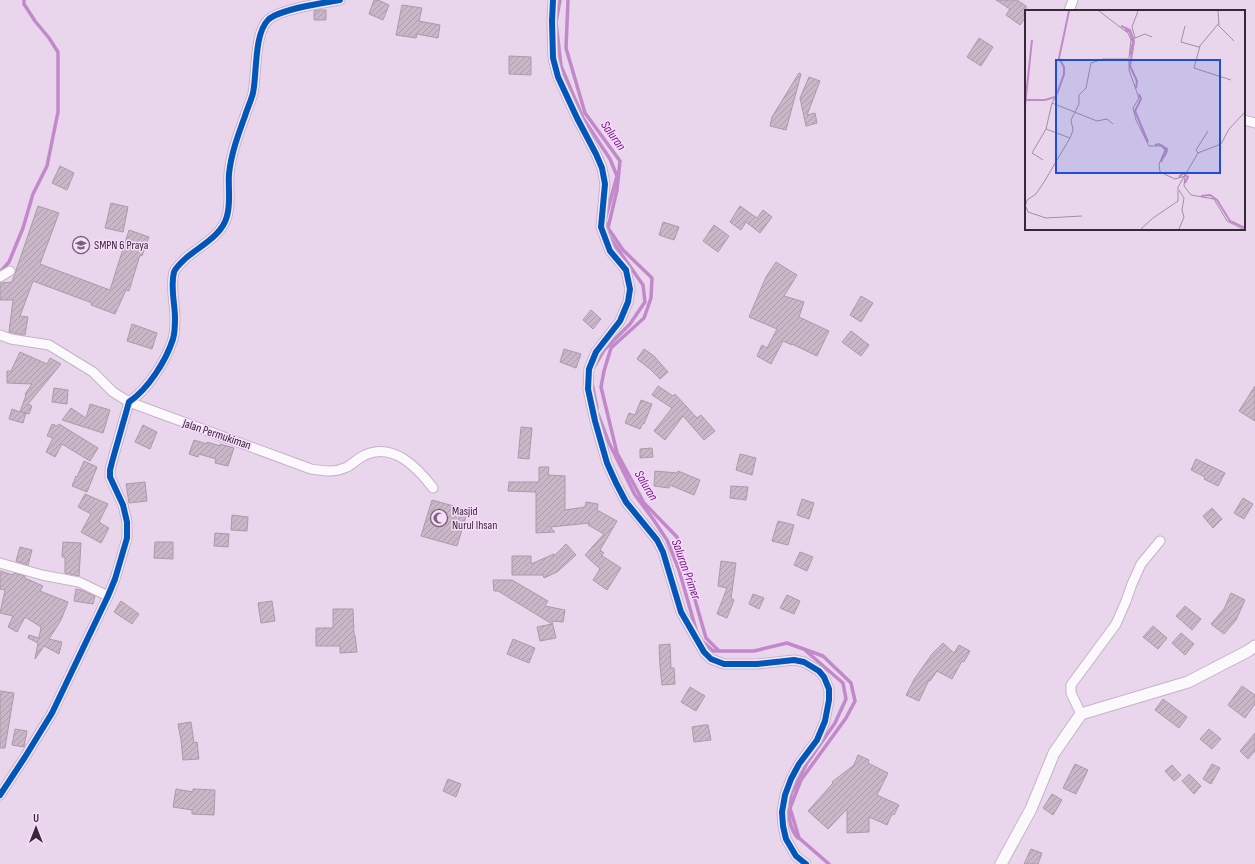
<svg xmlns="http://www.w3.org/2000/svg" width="1255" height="864" font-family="'Sofia Sans Condensed',sans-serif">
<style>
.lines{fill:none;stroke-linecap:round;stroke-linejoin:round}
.stream{stroke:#c289ca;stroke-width:3.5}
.building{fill:url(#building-hatch);stroke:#ab9aa9}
.minor-casing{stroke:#c3b4c6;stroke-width:11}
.tertiary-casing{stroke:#c3b4c6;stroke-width:13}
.minor{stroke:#fcf9fc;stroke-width:9}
.tertiary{stroke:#fcf9fc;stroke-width:11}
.cycleway-casing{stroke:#f9dcfd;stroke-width:8}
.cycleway{stroke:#0057b8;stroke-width:6}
.labels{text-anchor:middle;stroke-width:3;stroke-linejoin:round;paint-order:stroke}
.poi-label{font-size:12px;fill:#362837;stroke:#f9dcfd;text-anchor:start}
.street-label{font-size:12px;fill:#362837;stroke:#f9dcfd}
.water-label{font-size:13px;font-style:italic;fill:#72137e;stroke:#f9dcfd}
.inset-river{fill:none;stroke:#c289ca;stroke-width:2}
.inset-road{fill:none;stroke:#a190a4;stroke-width:1}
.view{fill:#1d4ed8;fill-opacity:0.15;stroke:#1d4ed8;stroke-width:2}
.inset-edge{fill:none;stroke:#362837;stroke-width:2}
</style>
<defs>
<pattern id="building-hatch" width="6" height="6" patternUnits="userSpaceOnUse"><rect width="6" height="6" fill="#c9b7c7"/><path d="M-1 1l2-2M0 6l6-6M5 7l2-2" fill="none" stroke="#ad9dac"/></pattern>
</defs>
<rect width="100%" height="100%" fill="#e9d5ec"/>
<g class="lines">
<path class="stream" d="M560,0l-4,22 5,44 22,52 27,41 7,17 -12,44 3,15 35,50 2,17 -15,22 -26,26 -10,17
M568,0l-2,48 19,65 35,48 -3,29 -9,38 15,22 29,28 -1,20 -7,20 -33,30 -7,23 -3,16 16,66 27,50 33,34 29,101 13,13h35l33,-8 36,13 28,27 4,18 -9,17 -45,62 -11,28 9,30 30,26
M0,272l9,-10 14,-34 10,-34 14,-28 11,-54v-60l-9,-14 -14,-17 -11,-17v-4
M592,383l5,25
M598,414l11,29 26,52 18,24 14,21 12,30 18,63
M702,641l11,10h7
M790,804l1,-10 16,-31 28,-40 11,-24 -3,-16 -37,-32
M789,810c-1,9 3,22 9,28"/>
</g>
<path class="building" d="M374,0h4l11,5 -6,15 -14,-6z
M996,0h21l9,6v11l-6,8 -14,-10 4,-6z
M402,5l20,3 -3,13 21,4 -2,13 -21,-4 -1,4 -20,-3z
M318,10h8v10h-12v-9z
M979,38l14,9 -12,19 -14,-9z
M509,56l22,1v18l-22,-1z
M799,73l2,1 -15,56 -16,-4 2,-9z
M809,77l11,4 -13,34 8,-2 2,10 -11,3 -6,-28z
M60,166l14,7 -7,17 -15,-7z
M111,203l17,4 -5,25 -18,-4z
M38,206l21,7 -19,51 70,26 19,-60 20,7 -7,19 -2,-1 -11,36 -3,-1 -11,24 -24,-9 1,-2 -59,-22 -13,35 8,1 -3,18 -16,-3 4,-32h-13v-17l12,-1z
M740,206l17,12 6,-8 9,7 -12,16 -14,-11 -5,8 -11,-8z
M663,222l16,5 -5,13 -15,-5z
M714,225l15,11 -11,16 -15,-11z
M776,262l21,13 -13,21 20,6 -5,15 30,14 -12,25 -25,-12v1l-9,-4 -12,23 -14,-8 5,-11 5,3 10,-19 -28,-12 17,-40z
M861,296l12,7 -12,19 -11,-7z
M591,310l10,9 -8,10 -10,-9z
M132,324l25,9 -5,16 -25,-8z
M851,331l18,14 -8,11 -19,-14z
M564,349l17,5 -5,14 -16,-6z
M644,349l10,7 14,16 -8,7 -10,-10 -13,-10z
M20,352l27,12 3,-6 11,6 -33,40 4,2 -3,8 -8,-2 5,1 -3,10 -14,-4 3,-10 8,3 6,-17 -1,-1 7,-10 -25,-1v-12h4z
M658,386l15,10 2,-2 22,24 4,-3 14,16 -11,9 -21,-24 -18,24 -11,-9 18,-23 -20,-13z
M1255,386v35l-16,-10z
M54,388l14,2 -1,14 -15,-2z
M641,400l11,4 -8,20 -1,-1 -3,6 -15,-6 4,-10 6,2z
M90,404l20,6 -7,23 -41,-13 9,-12 15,10z
M52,424l5,2 2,-2 39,24 -8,13 -28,-17 -7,13 -9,-5 7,-14 -6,-2z
M143,425l14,7 -7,17 -15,-7z
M521,427l11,1 -3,31 -11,-1z
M194,440l13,4v-2l13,4v-2l14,4 -6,18 -13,-3 1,-4 -17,-5 -1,3 -9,-3z
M652,448l1,9 -13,1v-9z
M740,454l16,4 -4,17 -16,-5z
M1196,459l29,14 -7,13 -14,-7 1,-2 -14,-7z
M84,461l13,6 -10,25 -15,-6 4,-10 1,1z
M539,467h10l-1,8 17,1v34l20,-3 1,-5 12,2 -1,6 20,11 -17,29 4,3 -3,2 20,13 -14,22 -14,-10 7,-11 -15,-14 19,-21 -16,-9 2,-2 -40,4 5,5 -19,1v-41l-28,-1 1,-9h30z
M655,471l22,2 1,-2 22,9 -6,15 -24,-10 -1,3 -15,-2z
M145,482l2,19 -18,2 -3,-19z
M731,486l17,1 -2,13 -16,-2z
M85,494l23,10 -9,18 10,6 -8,15 -20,-11 10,-18 -13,-7z
M1243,498l10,6 -9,15 -10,-6z
M802,499l12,4 -5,16 -12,-4z
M432,500l36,10 -11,36 -36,-10z
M1212,508l10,11 -9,9 -10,-12z
M232,515l16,2 -1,14 -16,-1z
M778,521l16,4 -6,20 -16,-4z
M215,533l14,1 -1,13 -14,-1z
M63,542l18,1 -2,33 -14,-3v-16h-3z
M155,542h18v17l-19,-1z
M566,544l10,11 -19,17 -13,6 -1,-3h-31v-19h19v8l23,-10v2z
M20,547l12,3 -4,15 -12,-4z
M800,552l13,5 -6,14 -13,-6z
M721,561l15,2 -5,35 3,2 -7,18 -10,-4 10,-26 -9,-2z
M0,571l13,4 1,-2 11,3v2l2,1 16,7 -3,5 28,11 -7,18 -12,19 13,3 -3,12 -15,-8 -9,13 3,-16 -10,-5 1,-3 10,3 2,-11 -16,-10 -8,15 -9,-5 5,-11 -13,-3 5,-23 -5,-1z
M493,580h19l36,21 -3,5 20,4 -2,12 -11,-1 4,17 -16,3 -3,-14 15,-3 -54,-33h-4z
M76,589l5,1 14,6 -2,8 -19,-3z
M1231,593l14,7 -9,20 -12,14 -13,-10 13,-15z
M753,594l11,4 -5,11 -10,-5z
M787,595l13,6 -6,13 -14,-6z
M121,601l18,13 -7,10 -18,-12z
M272,601l3,20 -14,2 -3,-20z
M1185,606l16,13 -9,11 -16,-14z
M333,609h20l1,26h1l2,17 -17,1v-7h-24v-18h17z
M1153,626l14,12 -9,11 -15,-12z
M1181,633l13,11 -9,11 -13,-12z
M513,639l22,9 -6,15 -22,-9z
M943,643l11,10 5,-8 11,6 -6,11 -2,-1 -10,18 -15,-8 -7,10 -1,-1 -10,21 -13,-6 9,-17 17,-24z
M670,644l1,24h3l1,16 -13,1 -2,-19 -1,-21z
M1242,686l13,9v9l-10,14 -17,-13z
M690,687l15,9 -9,15 -15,-9z
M0,691l14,2 -9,55h-5z
M1163,699l24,18 -8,11 -24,-18z
M191,722l3,21 3,-1 2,17 -16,1 -2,-20 -3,-16z
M704,725h4l3,15 -17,2 -2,-15z
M15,729l12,2 -3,16 -12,-2z
M1209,729l12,10 -9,10 -12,-10z
M1255,733v18l-7,8 -8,-8z
M858,755l11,5 -1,3 20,10 -11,22 22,10 -5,10 -2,-1 -5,11 -18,-8v15l-22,1v-24l-19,20 -20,-18 25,-28 -1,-1 22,-17z
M1075,764l13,6 -12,24 -13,-6z
M1212,764l8,4 -9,16 -8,-5z
M1172,765l9,10 -7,6 -9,-10z
M1189,774l12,12 -7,8 -12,-13z
M448,779l13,5 -5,13 -13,-6z
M176,789l17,3v-3l22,1 -1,25 -22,-1v-4l-19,-3z
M1052,794l10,6 -9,15 -10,-7z
M1031,849l11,4 -4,11h-14z"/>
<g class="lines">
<g class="minor-casing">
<path id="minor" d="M553,0l-1,21 1,37 5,19 19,41 19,36 6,14 3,16 -4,43 9,24 16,19 4,19 -2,13 -8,19 -24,31 -7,17 -1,20 7,32 12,42 9,20 10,19 31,38 6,12 18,60 23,40 7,7 13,5h33l37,-4 10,2 15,9 5,6 5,12v11l-4,21 -8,19 -18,24 -8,15 -6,16 -3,17 1,14 3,13 10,17 10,8
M1069,11l4,-11
M1244,120l11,3
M0,277l10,-6
M0,335l11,4 38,6 44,27 20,20 16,10 182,67c13,2 23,4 36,-2 6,-3 11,-9 18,-12 28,-13 52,12 68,33
M0,563l42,12 37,7 29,14
M1081,714l-10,-21v-8l45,-61 10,-23 6,-17 9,-20 19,-23
M0,795l25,-38 27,-44 56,-117 7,-17 12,-41v-16l-4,-17 -13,-28v-7l2,-8 17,-60c19,-13 37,-41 44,-63 2,-7 2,-15 2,-21 0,-15 -5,-31 -1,-46 2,-5 8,-10 12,-14 14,-12 36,-22 41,-42 4,-14 1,-28 2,-42 2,-20 9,-39 16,-58 2,-7 6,-15 8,-23 4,-19 1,-59 15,-73 11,-11 55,-17 72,-20"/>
</g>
<g class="tertiary-casing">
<path id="tertiary" d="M1001,864l30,-55 23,-56 27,-39 107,-32 60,-31 7,-5"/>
</g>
<use href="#minor" class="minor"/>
<use href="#tertiary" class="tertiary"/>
<g class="cycleway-casing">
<path id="cycleway" d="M553,0l-1,21 1,37 5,19 19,41 19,36 6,14 3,16 -4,43 9,24 16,19 4,19 -2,13 -8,19 -24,31 -7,17 -1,20 7,32 12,42 9,20 10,19 31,38 6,12 18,60 23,40 7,7 13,5h33l37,-4 10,2 15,9 5,6 5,12v11l-4,21 -8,19 -18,24 -8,15 -6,16 -3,17 1,14 3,13 10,17 10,8
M0,795l25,-38 27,-44 56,-117 7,-17 12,-41v-16l-4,-17 -13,-28v-7l2,-8 17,-60c19,-13 37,-41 44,-63 2,-7 2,-15 2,-21 0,-15 -5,-31 -1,-46 2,-5 8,-10 12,-14 14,-12 36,-22 41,-42 4,-14 1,-28 2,-42 2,-20 9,-39 16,-58 2,-7 6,-15 8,-23 4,-19 1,-59 15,-73 11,-11 55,-17 72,-20"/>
</g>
<use href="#cycleway" class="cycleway"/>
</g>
<defs>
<g id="school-ring" transform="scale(0.9)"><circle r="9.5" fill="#f9dcfd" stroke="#756576" stroke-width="1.5"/><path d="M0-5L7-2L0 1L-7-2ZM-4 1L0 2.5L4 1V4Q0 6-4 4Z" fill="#756576"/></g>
<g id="mosque-ring" transform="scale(0.9)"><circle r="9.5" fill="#f9dcfd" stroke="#756576" stroke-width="1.5"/><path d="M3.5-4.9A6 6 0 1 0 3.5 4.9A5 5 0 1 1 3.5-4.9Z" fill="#756576"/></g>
</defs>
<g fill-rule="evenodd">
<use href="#school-ring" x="81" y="245"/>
<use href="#mosque-ring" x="439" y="518"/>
</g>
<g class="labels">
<g class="poi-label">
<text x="94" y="249">SMPN 6 Praya</text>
<text x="452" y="515">Masjid<tspan x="452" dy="14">Nurul Ihsan</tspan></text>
</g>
<g class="street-label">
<text transform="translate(217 434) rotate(19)" y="4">Jalan Permukiman</text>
</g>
<g class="water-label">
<text transform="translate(614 135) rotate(54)" y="5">Saluran</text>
<text transform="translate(647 485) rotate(59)" y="5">Saluran</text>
<text transform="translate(687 569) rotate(70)" y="5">Saluran Primer</text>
</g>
</g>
<g transform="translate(1025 10)">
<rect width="220" height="220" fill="#e9d5ec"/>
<path class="inset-river" d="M96,16l9,4 4,11 -4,25 7,15 -1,7M100,20l5,2 3,10 -3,13M32,84l7,-20v-7l-5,-9 10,-47M114,84l2,5 -6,12 13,31M0,90h20l10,-3M0,96l7,-66M130,135l4,-1 8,5 -6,13M138,136l4,5 -3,6M154,167l4,-4 5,4 -3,6M176,186l9,-1 7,5 13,21 15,7"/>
<path class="inset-road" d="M74,1l29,22 3,7M193,1l1,15 15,15M160,16l-4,16 18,5 20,-24M110,28l10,-4 7,3M175,36l-6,22 37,12M104,48l2,-18 4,-2 -3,-11 6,-16M32,85l-5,8 -6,26 24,9M27,93l45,18 10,-2 6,5M173,143l-2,-3 12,-19M18,150l-11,-7 14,-24M154,180l5,8 -2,12 2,7 -5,12M0,197l2,-7 9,-6 8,-12 26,-44 3,-8 -2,-10 8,-16v-9l7,-7 5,-25 12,-4h26v11l10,28 -6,10 3,12 13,26h12l4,4 -6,14 1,8 15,7 10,-3 -1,10 7,9 23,4 13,22 16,8M1,197l2,5 18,6 36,-2M116,219l12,-11 25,-17v-14l20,-34 23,-9 8,-15 16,-17"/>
<path class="view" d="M31,50h164v113h-164z"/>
<rect width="220" height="220" class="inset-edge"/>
</g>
<g transform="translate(36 828)" stroke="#f9dcfd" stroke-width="3" paint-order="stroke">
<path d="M0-3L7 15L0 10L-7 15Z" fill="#362837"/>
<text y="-6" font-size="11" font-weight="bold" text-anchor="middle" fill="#362837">U</text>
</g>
</svg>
